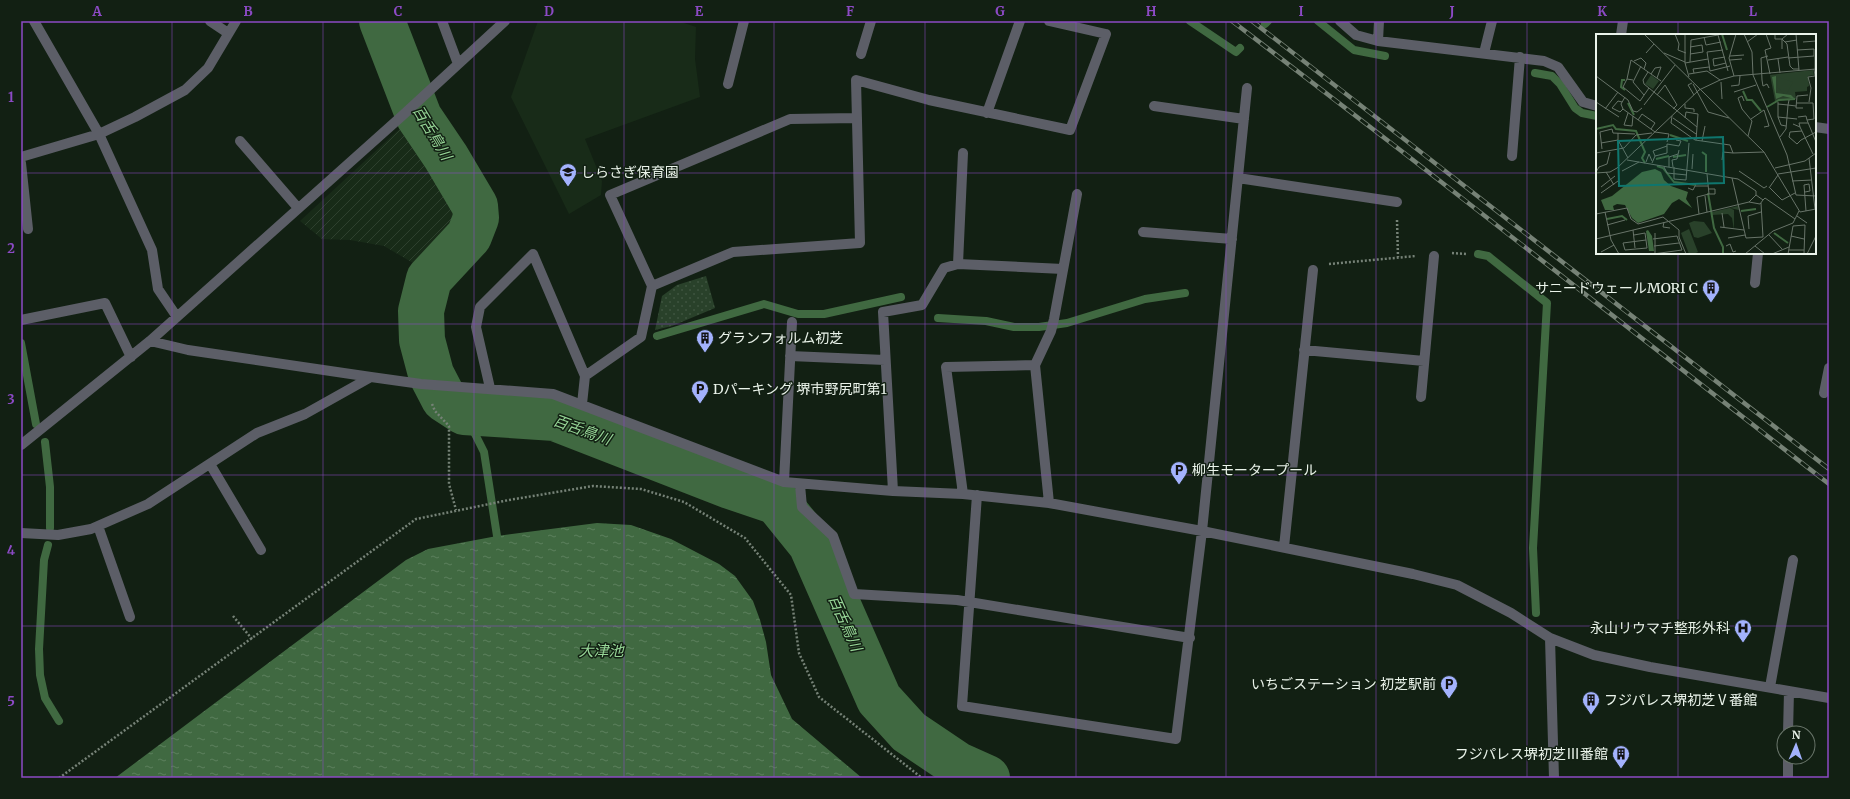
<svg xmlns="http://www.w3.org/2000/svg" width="1850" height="799" font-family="Merriweather,'Noto Sans JP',serif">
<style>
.built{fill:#182b18}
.industrial{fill:url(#industrial-furrows)}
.grass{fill:url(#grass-dots)}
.water{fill:url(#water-ripples)}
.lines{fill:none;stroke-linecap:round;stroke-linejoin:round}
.stream{stroke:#406941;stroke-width:8}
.river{stroke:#406941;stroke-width:46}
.path{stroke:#768277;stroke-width:2.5;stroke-dasharray:2 2;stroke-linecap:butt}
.minor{stroke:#5c5e67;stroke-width:10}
.rail-casing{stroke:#768276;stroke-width:4.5}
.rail{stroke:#122013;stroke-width:3;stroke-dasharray:9;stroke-linecap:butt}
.grid{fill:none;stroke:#8c4ac5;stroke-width:1;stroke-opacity:0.55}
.labels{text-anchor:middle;stroke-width:3;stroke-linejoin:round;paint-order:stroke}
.poi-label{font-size:14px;fill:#eaf3ea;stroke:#122013;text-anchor:start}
.water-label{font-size:15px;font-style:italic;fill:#97d697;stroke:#122013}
.inset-river{fill:none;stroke:#406941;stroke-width:2}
.inset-road{fill:none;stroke:#687469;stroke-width:1}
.view{fill:#0f766e;fill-opacity:0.15;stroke:#0f766e;stroke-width:2}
.inset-edge{fill:none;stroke:#eaf3ea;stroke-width:2}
.neatline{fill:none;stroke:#8c4ac5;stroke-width:1.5}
.grid-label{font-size:13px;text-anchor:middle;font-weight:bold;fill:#8c4ac5}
</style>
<defs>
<pattern id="industrial-furrows" width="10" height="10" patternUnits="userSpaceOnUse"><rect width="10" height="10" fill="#182b18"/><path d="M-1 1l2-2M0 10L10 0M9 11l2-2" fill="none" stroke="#2e402e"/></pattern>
<pattern id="grass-dots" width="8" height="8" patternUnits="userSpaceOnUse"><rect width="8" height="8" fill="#29412a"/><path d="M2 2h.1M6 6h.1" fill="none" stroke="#3e543f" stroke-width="1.8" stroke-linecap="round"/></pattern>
<pattern id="water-ripples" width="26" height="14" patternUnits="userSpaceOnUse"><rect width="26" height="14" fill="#406941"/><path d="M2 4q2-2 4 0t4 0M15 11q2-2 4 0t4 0" fill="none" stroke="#5c7f5d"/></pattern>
</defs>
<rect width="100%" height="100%" fill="#122013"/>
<path class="built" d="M538,21h140l18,6 -1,32 5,38 -115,42 17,42 -1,14 -32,19 -58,-117z"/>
<path class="industrial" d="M407,122l18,20 -11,9 55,61 1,4 -45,54 -41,-24 -34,-6 -28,-1 -22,-18z"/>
<path class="grass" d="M706,276l9,32 -43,18 -17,4 7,-34 15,-11z"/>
<path class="water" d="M597,523l34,2 40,14 48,25 16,12 18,25 7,19 6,22 5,33 21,44 70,59h-747l291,-218 22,-11 69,-13z"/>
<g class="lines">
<path class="stream" d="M1190,21l46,31 4,-4
M1318,21l36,29 31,6
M1265,24l3,-3
M1535,73l17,3 8,8 15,24 7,5 15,3
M1478,254l10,2 59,47 -14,245 3,65
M938,318l48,3 28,6h25l28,-4 78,-24 40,-6
M657,336l107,-32 34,10h26l77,-17
M21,343l15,81
M464,412l20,40 13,84
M45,442l5,45v41
M48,545l-4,15 -5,89 1,26 5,23 14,23"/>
<path class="river" d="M382,21l37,96 27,40 29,49 1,12 -7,18 -40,43 -8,32 1,29 9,34 13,25 20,13 91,6 175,68 47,16 34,42 68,155 30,33 49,33 29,13"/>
<path class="path" d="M1397,220l1,37
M1452,253l14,1
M1329,264l87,-8
M432,404l3,7 14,15v58l7,26
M233,616l19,23
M59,778l357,-259 93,-19 84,-14 48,3 43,13 61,36 46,57 8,58 20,44 103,81"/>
<path class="minor" d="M34,21l65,113 53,116 6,39 19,28
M210,21l18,12
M442,21l16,43
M1340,21l16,14 22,6 166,20 14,6 25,35 14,4
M1621,35l2,-14
M1378,41l1,-20
M1484,53l8,-32
M861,54l10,-33
M728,84l16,-63
M1154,106l90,13
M987,113l33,-92
M1815,127l14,2
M240,141l58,67
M1512,156l8,-99
M21,157l78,-23 36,-17 50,-27 23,-22 28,-47
M21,163l7,66
M1238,178l159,24
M1143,232l89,7
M958,264l5,-111
M1755,283l3,-30
M652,286l-42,-91 180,-76 67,-1
M21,320l84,-17 26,54
M150,341l38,9 183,27 50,7 132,10 231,88 109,9 70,3 86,9 153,28 211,43 44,11 54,28 39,25 44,17 56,12 179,31
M1304,350l120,11
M790,356l95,4
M1035,365l14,138
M490,388l-14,-61 4,-20 53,-53 52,122
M1824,393l5,-25
M1421,397l13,-141
M582,404l3,-28 56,-39 11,-51 81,-34 127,-9 -4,-163 73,20 141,30 36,-96 -57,-13
M21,445l129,-104 253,-226 102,-94
M210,464l51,86
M784,482l8,-160
M800,485l2,22 31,29 21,58 103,6 233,38
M893,491l-10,-179 39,-7 22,-37 14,-4 105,5
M963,494l-17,-127 89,-2 16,-34 3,-12 23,-125
M977,495l-15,211 214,33 26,-208 45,-443
M98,526l32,91
M21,533l37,2 33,-6 57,-25 109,-71 48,-19 66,-37
M1284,547l29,-277
M1550,638l4,140
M1770,687l23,-127
M1788,733l1,-42
M1788,778v-21"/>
<g class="rail-casing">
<path id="rail" d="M1232,21l172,132 425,331
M1252,21l577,448"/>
</g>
<use href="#rail" class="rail"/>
</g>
<path class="grid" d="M172,21v757M323,21v757M474,21v757M624,21v757M774,21v757M925,21v757M1076,21v757M1226,21v757M1376,21v757M1527,21v757M1678,21v14M21,173h1576M1815,173h14M1678,253v525M21,324h1808M21,475h1808M21,626h1808"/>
<defs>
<g id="school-pin" transform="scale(0.9)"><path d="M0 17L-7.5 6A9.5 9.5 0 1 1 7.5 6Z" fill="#a3b2fd" stroke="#122013"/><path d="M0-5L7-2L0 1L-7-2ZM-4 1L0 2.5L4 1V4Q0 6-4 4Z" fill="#111"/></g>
<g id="building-pin" transform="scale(0.9)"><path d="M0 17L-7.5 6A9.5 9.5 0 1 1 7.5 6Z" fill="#a3b2fd" stroke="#122013"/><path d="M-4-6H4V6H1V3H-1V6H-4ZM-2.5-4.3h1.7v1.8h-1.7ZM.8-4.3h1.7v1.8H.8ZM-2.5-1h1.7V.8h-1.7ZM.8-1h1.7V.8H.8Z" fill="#111"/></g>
<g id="parking-pin" transform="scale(0.9)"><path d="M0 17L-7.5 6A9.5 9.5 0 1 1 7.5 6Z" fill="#a3b2fd" stroke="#122013"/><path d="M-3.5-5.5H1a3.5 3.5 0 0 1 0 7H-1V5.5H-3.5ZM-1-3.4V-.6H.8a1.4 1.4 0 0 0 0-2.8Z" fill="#111"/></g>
<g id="hospital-pin" transform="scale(0.9)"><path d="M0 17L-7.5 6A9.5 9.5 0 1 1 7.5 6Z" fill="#a3b2fd" stroke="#122013"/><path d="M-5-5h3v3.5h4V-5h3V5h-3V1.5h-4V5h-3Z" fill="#111"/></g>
</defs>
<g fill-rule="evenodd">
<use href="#school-pin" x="568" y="172"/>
<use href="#building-pin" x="1711" y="288"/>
<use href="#building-pin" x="705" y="338"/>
<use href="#parking-pin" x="700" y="389"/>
<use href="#parking-pin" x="1179" y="470"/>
<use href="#hospital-pin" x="1743" y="628"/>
<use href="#parking-pin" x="1449" y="684"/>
<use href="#building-pin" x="1591" y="700"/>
<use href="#building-pin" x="1621" y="754"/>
</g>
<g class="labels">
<g class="poi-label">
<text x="581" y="177">しらさぎ保育園</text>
<text x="1698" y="293" text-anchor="end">サニードウェールMORI C</text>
<text x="718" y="343">グランフォルム初芝</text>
<text x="713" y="394">Dパーキング 堺市野尻町第1</text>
<text x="1192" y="475">柳生モータープール</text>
<text x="1730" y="633" text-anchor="end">永山リウマチ整形外科</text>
<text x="1436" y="689" text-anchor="end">いちごステーション 初芝駅前</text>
<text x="1604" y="705">フジパレス堺初芝Ⅴ番館</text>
<text x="1608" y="759" text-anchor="end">フジパレス堺初芝Ⅲ番館</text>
</g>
<g class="water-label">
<text transform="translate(432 133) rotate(59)" y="5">百舌鳥川</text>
<text transform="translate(582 430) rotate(20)" y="5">百舌鳥川</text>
<text transform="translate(845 623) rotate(66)" y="5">百舌鳥川</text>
<text x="601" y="656">大津池</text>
</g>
</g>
<g transform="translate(1596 34)">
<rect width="220" height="220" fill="#122013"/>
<path d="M217,36l1,5 -6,1 1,10 -2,1v4l-12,1 1,7 -21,2 -5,-26zM55,41l8,6 -6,8 -8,-5zM142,172l1,4 -9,-2 4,2v20l-2,-12 -4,-4 -16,1v-3z" fill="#29412a"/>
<path d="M182,43l15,5 -7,13 -9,-8zM98,187l10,1 8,11 -14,5 -4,-1 -5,-14zM93,195l9,23 -4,2h-5l-8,-21z" fill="#29412a"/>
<path d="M180,42v17l15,2 4,4 -12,-3 -7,3 -4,-22zM59,135l6,3 3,8 7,6 17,6 -2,7 6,9 -13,-9 -7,4 -8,11 -26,9 -6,-5 -7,-13 -8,-1 -4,2 1,4h-9l-4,-10 11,-4 30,-24zM52,196l4,6 2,15h-5l-3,-20z" fill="#406941"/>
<path class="inset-river" d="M126,0l5,16M29,46h-3l-1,7 4,3M147,57l4,9h5l9,11M32,69l6,12M171,73l12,-7 16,-1M0,95l17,-4 3,4 20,2 9,21 -3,6 3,5M74,101l18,6M106,118l4,3v17M77,123l13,-2M60,125l13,-3M61,132l6,2 11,14 22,3M112,159l6,35 9,19v7M145,177l15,-2M11,185l15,-3 5,4M178,199l14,10"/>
<path class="inset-road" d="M48,0l120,118 36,60 16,-3M79,0l4,10 -1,6 8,3M89,0v29l4,14M148,0l8,18 1,23M170,0l5,14 -6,2 5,24M179,0v5h7l5,5 3,22 3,3h6M200,0l3,36M108,3l2,8 15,-3M151,8l11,-8M189,8l12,-2M207,8l13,-1M186,15v-10l6,-5M127,16l-16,2 3,19 20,-5M50,19l8,-9M68,19l21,9M94,20l13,-2 -1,-7 -12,2M134,22l14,-1M172,22l-7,2 1,22 1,6 4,-2 2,4M219,22v13M129,23l-12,2 1,7 12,-3M192,24l26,-2v-7l-17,1M182,25l2,14M134,26l12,-1M172,26l20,-3M38,27l7,-3 5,5 -2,6M94,28l1,-22 27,-5 10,36M89,29l23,-4M45,32l-8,16 11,13M52,38l-5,8 1,4 53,43M98,39l-1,-4 16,-2M55,40l4,-6 6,-1 -4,11M93,40l18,-3 13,9M157,41l34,80 9,40 20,1M0,42l32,24 5,11 4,1 5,-4M138,42l-5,-18 7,-24M31,45l-4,8 17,14 9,-13M37,46l-6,-1 4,-19 30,21M125,48l1,17M96,49l-4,2 6,10M97,50l15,28 21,6M135,52l8,-1 1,-9M138,58l22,-7M61,61l8,-10 12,20 -4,4M29,63l-4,7 2,5 32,23 14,2 -2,8M148,67l-2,-5 -4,2 4,11 10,12 -4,15M0,68l23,15M26,68l-4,-1 -6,7 8,4 3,-3M182,68v15l19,2M213,68l2,-14 -3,-11 7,-1 -1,-7M201,69h16l1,16 -7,1 9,22M89,70v4l9,1v3M182,70l10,1 1,-5M48,71l31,-40M207,74h-7l1,-12 11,-1M9,75l13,-17M32,79l-4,12 8,1 1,-10M76,82l-1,7 24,17 35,5 3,8 31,-1M182,83l3,8 5,1M202,83l8,-1 1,4M77,84l23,16M89,84l1,-6 12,2 -2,26M155,85l13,-9 5,16 -5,1M42,86l4,-6 13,9 -4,6M197,90l7,3 13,27M204,93l-1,-4h9M22,99v7l10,18M184,103l6,-8 2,-24 8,1M106,107l3,-15M5,109l17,-3M201,110l-8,-7 1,-5 12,-1M201,110l4,-4 15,-8M6,115l-2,-17 12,-3 1,4 22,1M0,119l28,-5 12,-13 16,-2M59,122l-2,-5 14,-5M213,124l6,51M31,126l111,19 18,12v4M126,126l1,-8 10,1M50,128l3,-8 3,7M56,129l3,-7 12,-3v-9l12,2 2,-5 -5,-1M68,133l3,6 20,2M73,133v-10l9,-3M77,133l-1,-7 5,-1 2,-9M78,133v12l12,1 3,-37M179,134l30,-7 11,-8M96,135l1,-15M26,137l17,-9M143,137l25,17 3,-2M0,138l3,-5 8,-3 3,-12M10,138l8,13M0,139l14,-1 7,-4 82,-78 21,-10 14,-4 82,-7M182,140l38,-6M136,144l14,60 17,-1M196,147l20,-1M5,153l14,-11M92,154l5,2 2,-4h13M173,154l9,-13M174,154l12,12 13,-7M113,155h6v5h-6M209,158l5,-1 -1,-7 -5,1 2,26M5,159l17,-12M109,162l2,16M167,166l2,-2 30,21M165,169l2,34M9,178l6,28 8,14M126,179l2,14M0,180l31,-6 4,11 7,5 25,-7 16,13v7l7,17M103,180l-2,-17 12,-3 -2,-20M201,182l10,7M68,188l-1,5 7,1M11,191l18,-5M197,192l12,-1 -1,29M124,193l24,3M153,195l-1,-13 13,-4M37,196l2,18M59,199v20M38,201l11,-2 1,7 1,8 -22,2 -2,-7 23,-3M173,201l13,14M195,202l13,3M132,204l17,-3M0,205l153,-37 11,2 3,-4 -7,-5 -7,7M58,212l25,-3M130,212l4,-2 3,8 3,-1M159,212l10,8M193,216h15M5,218l13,-7M57,220l29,-4 -5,-14 -24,3M149,220l28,-23 20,-8 6,-12M176,220l17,-7M192,220l5,-28M211,220l9,-18"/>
<path class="view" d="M127,103l1,46 -105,3 -1,-45z"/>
<rect width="220" height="220" class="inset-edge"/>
</g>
<rect width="1850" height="799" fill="none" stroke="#122013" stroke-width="44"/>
<g transform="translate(1796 745) rotate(2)"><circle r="19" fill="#122013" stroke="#687469"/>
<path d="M0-3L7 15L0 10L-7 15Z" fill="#a3b2fd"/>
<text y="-6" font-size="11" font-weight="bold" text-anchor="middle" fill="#eaf3ea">N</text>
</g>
<rect x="22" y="22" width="1806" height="755" class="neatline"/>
<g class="grid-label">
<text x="97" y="16">A</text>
<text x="248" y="16">B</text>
<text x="398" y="16">C</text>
<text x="549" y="16">D</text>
<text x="699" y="16">E</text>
<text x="850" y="16">F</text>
<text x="1000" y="16">G</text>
<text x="1151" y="16">H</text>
<text x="1301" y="16">I</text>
<text x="1452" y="16">J</text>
<text x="1602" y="16">K</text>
<text x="1753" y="16">L</text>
<text x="11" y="102">1</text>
<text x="11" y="253">2</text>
<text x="11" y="404">3</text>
<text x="11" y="555">4</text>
<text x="11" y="706">5</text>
</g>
</svg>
